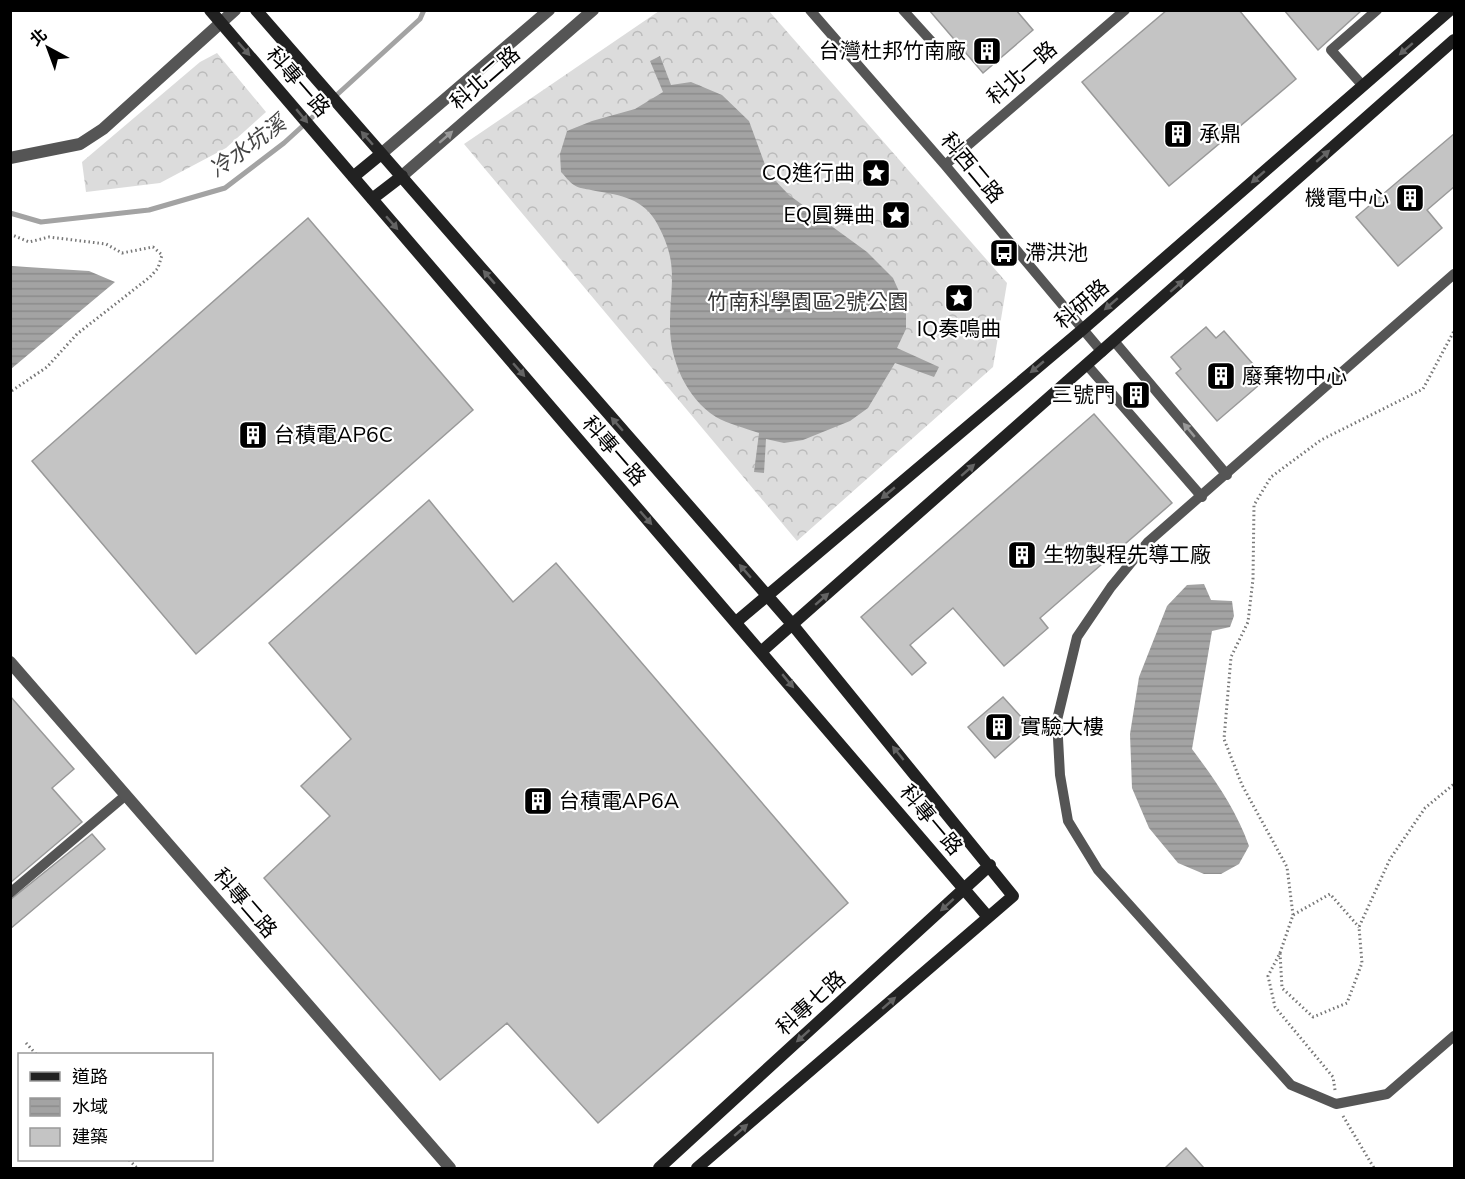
<svg xmlns="http://www.w3.org/2000/svg" width="1465" height="1179" font-family="Mulish,'Noto Sans TC',sans-serif">
<style>
.forest{fill:url(#forest-crowns)}
.water{fill:url(#water-rules)}
.lines{fill:none;stroke-linecap:round;stroke-linejoin:round}
.stream{stroke:#a3a3a3;stroke-width:5}
.building{fill:#c4c4c4;stroke:#999;stroke-width:1.5}
.path{stroke:#777;stroke-width:3;stroke-dasharray:1.5 3;stroke-linecap:butt}
.lane{stroke:#555;stroke-width:10}
.street{stroke:#555;stroke-width:12}
.secondary{stroke:#222;stroke-width:12}
.oneway{fill:#646464}
.oneway2{fill:#999}
.labels{text-anchor:middle;stroke-width:4.5;stroke-linejoin:round;paint-order:stroke}
.poi-label{font-size:21px;fill:#000;stroke:#fff;text-anchor:start}
.street-label{font-size:21px;fill:#000;stroke:#fff}
.park-label{font-size:21px;fill:#333;stroke:#fff}
.water-label{font-size:22px;font-style:italic;fill:#444;stroke:#fff}
</style>
<defs>
<pattern id="forest-crowns" width="20" height="18" patternUnits="userSpaceOnUse" patternTransform="scale(1.5)"><rect width="20" height="18" fill="#dcdcdc"/><path d="M2 6a3 3 0 1 1 6 0M12 15a3 3 0 1 1 6 0" fill="none" stroke="#bbb"/></pattern>
<pattern id="water-rules" width="6" height="5" patternUnits="userSpaceOnUse" patternTransform="scale(1.5)"><rect width="6" height="5" fill="#a3a3a3"/><path d="M0 2.5h6" fill="none" stroke="#8b8b8b"/></pattern>
</defs>
<rect width="100%" height="100%" fill="#fff"/>
<path class="forest" d="M659,11h110l238,272 -14,84 -196,174 -333,-397z
M217,53l49,59 -40,36 -66,35 -74,9 -4,-30 118,-100z"/>
<path class="water" d="M660,56l11,29 20,-3 31,13 27,26 19,52 21,22 78,57 26,26 13,29v22l-9,19 42,19 -5,10 -39,-14 -27,45 -18,13 -47,19 -19,3 -18,-4 -2,34 -10,-1 5,-39c-14,-5 -31,-9 -43,-16 -30,-19 -46,-57 -46,-91 0,-44 10,-63 -15,-106 -15,-24 -39,-25 -64,-30 -5,-1 -13,-2 -17,-5 -5,-3 -9,-9 -13,-13l-1,-18 7,-23 25,-10 43,-12 28,-17 -13,-31z
M11,266l78,5 26,11 -104,87z
M1204,584l7,16 21,1 2,15 -4,11 -18,4 -20,118c23,31 44,60 57,97l-10,18 -18,10h-17l-26,-11 -29,-35 -17,-40 -2,-54 9,-57 28,-71 20,-21z"/>
<g class="lines">
<path class="stream" d="M10,213l31,9 108,-12 76,-22 59,-45 136,-124 4,-9"/>
</g>
<path class="building" d="M929,10h87l17,20 -50,43z
M1167,10h72l57,69 -127,107 -87,-104z
M1284,10h78l-44,40z
M1455,133v53l-28,24 15,18 -44,38 -42,-49z
M308,218l165,192 -277,244 -164,-193z
M1206,327l10,11 8,-7 42,48 -49,42 -41,-48 5,-4 -10,-12z
M1136,383l11,13 -12,10 -10,-13z
M1094,414l78,89 -132,115 8,10 -44,38 -51,-58 -43,37 16,18 -14,12 -51,-58z
M429,500l84,102 43,-39 292,340 -250,220 -91,-100 -67,57 -176,-202 66,-62 -29,-30 50,-47 -82,-96z
M10,696l64,73 -22,19 30,34 -72,61z
M1003,697l27,30 -35,31 -27,-31z
M92,834l13,15 -95,80v-29z
M1186,1148l18,20h-39z"/>
<g class="lines">
<path class="path" d="M10,234l19,8 20,-5 57,7 16,9 31,-6 9,8 -4,13 -8,9 -73,57 -30,33 -37,25
M1293,915l-6,-48 -45,-82 -18,-46 7,-82 17,-35 5,-43 1,-74 17,-28 50,-37 102,-51 31,-58
M1280,953l13,-38 37,-21 29,33
M26,1043l10,11
M1335,1090l-2,-13 -58,-70 -7,-31 12,-23 2,35 31,29 34,-14 15,-40 -3,-36 31,-68 35,-51 29,-24
M1343,1116l31,52
M129,1160l8,8"/>
<path class="lane" d="M810,10l135,155 157,187
M903,10l29,32
M1363,86l-32,-36 46,-40
M945,165l180,-155
M1454,274l-306,268 -37,45 -34,50 -20,83 3,55 8,46 30,49 193,215 45,19 51,-10 67,-58
M1114,341l113,134
M1087,365l115,132
M10,893l116,-98"/>
<path class="street" d="M381,154l168,-144
M10,158l70,-14 23,-15 132,-119
M402,176l191,-166
M10,662l440,506"/>
<path class="secondary" d="M210,10l778,907
M256,10l536,614 221,272 -316,272
M353,177l28,-23
M372,199l30,-23
M736,622l346,-292 368,-320
M762,651l692,-611
M659,1168l331,-303"/>
</g>
<defs><path id="oneway-solid" d="M-6-.8H1V-3.2L6.5 0L1 3.2V.8H-6Z" transform="scale(1.5)"/></defs>
<g class="oneway">
<use href="#oneway-solid" transform="translate(244 49) rotate(48)"/>
<use href="#oneway-solid" transform="translate(1406 49) rotate(139)"/>
<use href="#oneway-solid" transform="translate(302 116) rotate(50)"/>
<use href="#oneway-solid" transform="translate(367 138) rotate(-131)"/>
<use href="#oneway-solid" transform="translate(1323 156) rotate(-41)"/>
<use href="#oneway-solid" transform="translate(1258 177) rotate(139)"/>
<use href="#oneway-solid" transform="translate(392 223) rotate(49)"/>
<use href="#oneway-solid" transform="translate(489 277) rotate(-131)"/>
<use href="#oneway-solid" transform="translate(1177 286) rotate(-41)"/>
<use href="#oneway-solid" transform="translate(1111 304) rotate(139)"/>
<use href="#oneway-solid" transform="translate(1037 367) rotate(140)"/>
<use href="#oneway-solid" transform="translate(519 370) rotate(49)"/>
<use href="#oneway-solid" transform="translate(617 424) rotate(-131)"/>
<use href="#oneway-solid" transform="translate(968 470) rotate(-41)"/>
<use href="#oneway-solid" transform="translate(888 493) rotate(140)"/>
<use href="#oneway-solid" transform="translate(646 518) rotate(49)"/>
<use href="#oneway-solid" transform="translate(745 571) rotate(-131)"/>
<use href="#oneway-solid" transform="translate(822 599) rotate(-41)"/>
<use href="#oneway-solid" transform="translate(788 681) rotate(50)"/>
<use href="#oneway-solid" transform="translate(898 753) rotate(-129)"/>
<use href="#oneway-solid" transform="translate(947 905) rotate(138)"/>
<use href="#oneway-solid" transform="translate(889 1003) rotate(-41)"/>
<use href="#oneway-solid" transform="translate(803 1036) rotate(138)"/>
<use href="#oneway-solid" transform="translate(741 1130) rotate(-41)"/>
</g>
<g class="oneway2">
<use href="#oneway-solid" transform="translate(446 137) rotate(-41)"/>
<use href="#oneway-solid" transform="translate(1189 430) rotate(-130)"/>
</g>
<defs>
<g id="building-square" transform="scale(1.5)"><rect x="-9" y="-9" width="18" height="18" rx="4" fill="#000" stroke="#fff"/><path d="M-4-6H4V6H1V3H-1V6H-4ZM-2.5-4.3h1.7v1.8h-1.7ZM.8-4.3h1.7v1.8H.8ZM-2.5-1h1.7V.8h-1.7ZM.8-1h1.7V.8H.8Z" fill="#fff"/></g>
<g id="sight-square" transform="scale(1.5)"><rect x="-9" y="-9" width="18" height="18" rx="4" fill="#000" stroke="#fff"/><path d="M0-6L1.8-2.2L6-1.7L2.9 1.2L3.7 5.4L0 3.3L-3.7 5.4L-2.9 1.2L-6-1.7L-1.8-2.2Z" fill="#fff"/></g>
<g id="bus-square" transform="scale(1.5)"><rect x="-9" y="-9" width="18" height="18" rx="4" fill="#000" stroke="#fff"/><path d="M-5-6H5V4H4V6H2V4H-2V6H-4V4H-5ZM-3.5-4V0h7V-4ZM-3.5 1.2v1.5H-2V1.2ZM2 1.2v1.5H3.5V1.2Z" fill="#fff"/></g>
</defs>
<g fill-rule="evenodd">
<use href="#building-square" x="987" y="51"/>
<use href="#building-square" x="1178" y="134"/>
<use href="#sight-square" x="876" y="173"/>
<use href="#building-square" x="1410" y="198"/>
<use href="#sight-square" x="896" y="215"/>
<use href="#bus-square" x="1004" y="253"/>
<use href="#sight-square" x="959" y="298"/>
<use href="#building-square" x="1221" y="376"/>
<use href="#building-square" x="1136" y="395"/>
<use href="#building-square" x="253" y="435"/>
<use href="#building-square" x="1022" y="555"/>
<use href="#building-square" x="999" y="727"/>
<use href="#building-square" x="538" y="801"/>
</g>
<g class="labels">
<g class="poi-label">
<text x="966" y="58" text-anchor="end">台灣杜邦竹南廠</text>
<text x="1199" y="141">承鼎</text>
<text x="855" y="180" text-anchor="end">CQ進行曲</text>
<text x="1389" y="205" text-anchor="end">機電中心</text>
<text x="875" y="222" text-anchor="end">EQ圓舞曲</text>
<text x="1025" y="260">滯洪池</text>
<text x="959" y="336" text-anchor="middle">IQ奏鳴曲</text>
<text x="1242" y="383">廢棄物中心</text>
<text x="1115" y="402" text-anchor="end">三號門</text>
<text x="274" y="442">台積電AP6C</text>
<text x="1043" y="562">生物製程先導工廠</text>
<text x="1020" y="734">實驗大樓</text>
<text x="559" y="808">台積電AP6A</text>
</g>
<g class="street-label">
<text transform="translate(1022 73) rotate(-41)" y="7">科北一路</text>
<text transform="translate(485 78) rotate(-41)" y="7">科北二路</text>
<text transform="translate(298 82) rotate(49)" y="7">科專一路</text>
<text transform="translate(972 168) rotate(50)" y="7">科西二路</text>
<text transform="translate(1082 304) rotate(-41)" y="7">科研路</text>
<text transform="translate(614 451) rotate(49)" y="7">科專一路</text>
<text transform="translate(931 820) rotate(50)" y="7">科專一路</text>
<text transform="translate(245 903) rotate(49)" y="7">科專二路</text>
<text transform="translate(811 1003) rotate(-42)" y="7">科專七路</text>
</g>
<g class="park-label">
<text x="808" y="309">竹南科學園區2號公園</text>
</g>
<g class="water-label">
<text transform="translate(247 146) rotate(-36)" y="8">冷水坑溪</text>
</g>
</g>
<rect width="1465" height="1179" fill="none" stroke="#000000" stroke-width="24"/>
<rect x="18" y="1053" width="195" height="108" fill="#ffffff" stroke="#999999" stroke-width="1.5"/>
<rect x="30" y="1072" width="30" height="9" fill="#222222" stroke="#999999" stroke-width="1.5"/>
<text x="72" y="1083" font-size="18" fill="#000000">道路</text>
<rect x="30" y="1098" width="30" height="18" fill="url(#water-rules)" stroke="#999999" stroke-width="1.5"/>
<text x="72" y="1113" font-size="18" fill="#000000">水域</text>
<rect x="30" y="1128" width="30" height="18" fill="#c4c4c4" stroke="#999999" stroke-width="1.5"/>
<text x="72" y="1143" font-size="18" fill="#000000">建築</text>
<g transform="translate(48 48) rotate(319)" stroke="#ffffff" stroke-width="4.5" paint-order="stroke">
<path d="M0-4.5L10 22L0 15L-10 22Z" fill="#000000"/>
<text y="-9" font-size="16" font-weight="bold" text-anchor="middle" fill="#000000">北</text>
</g>
</svg>
